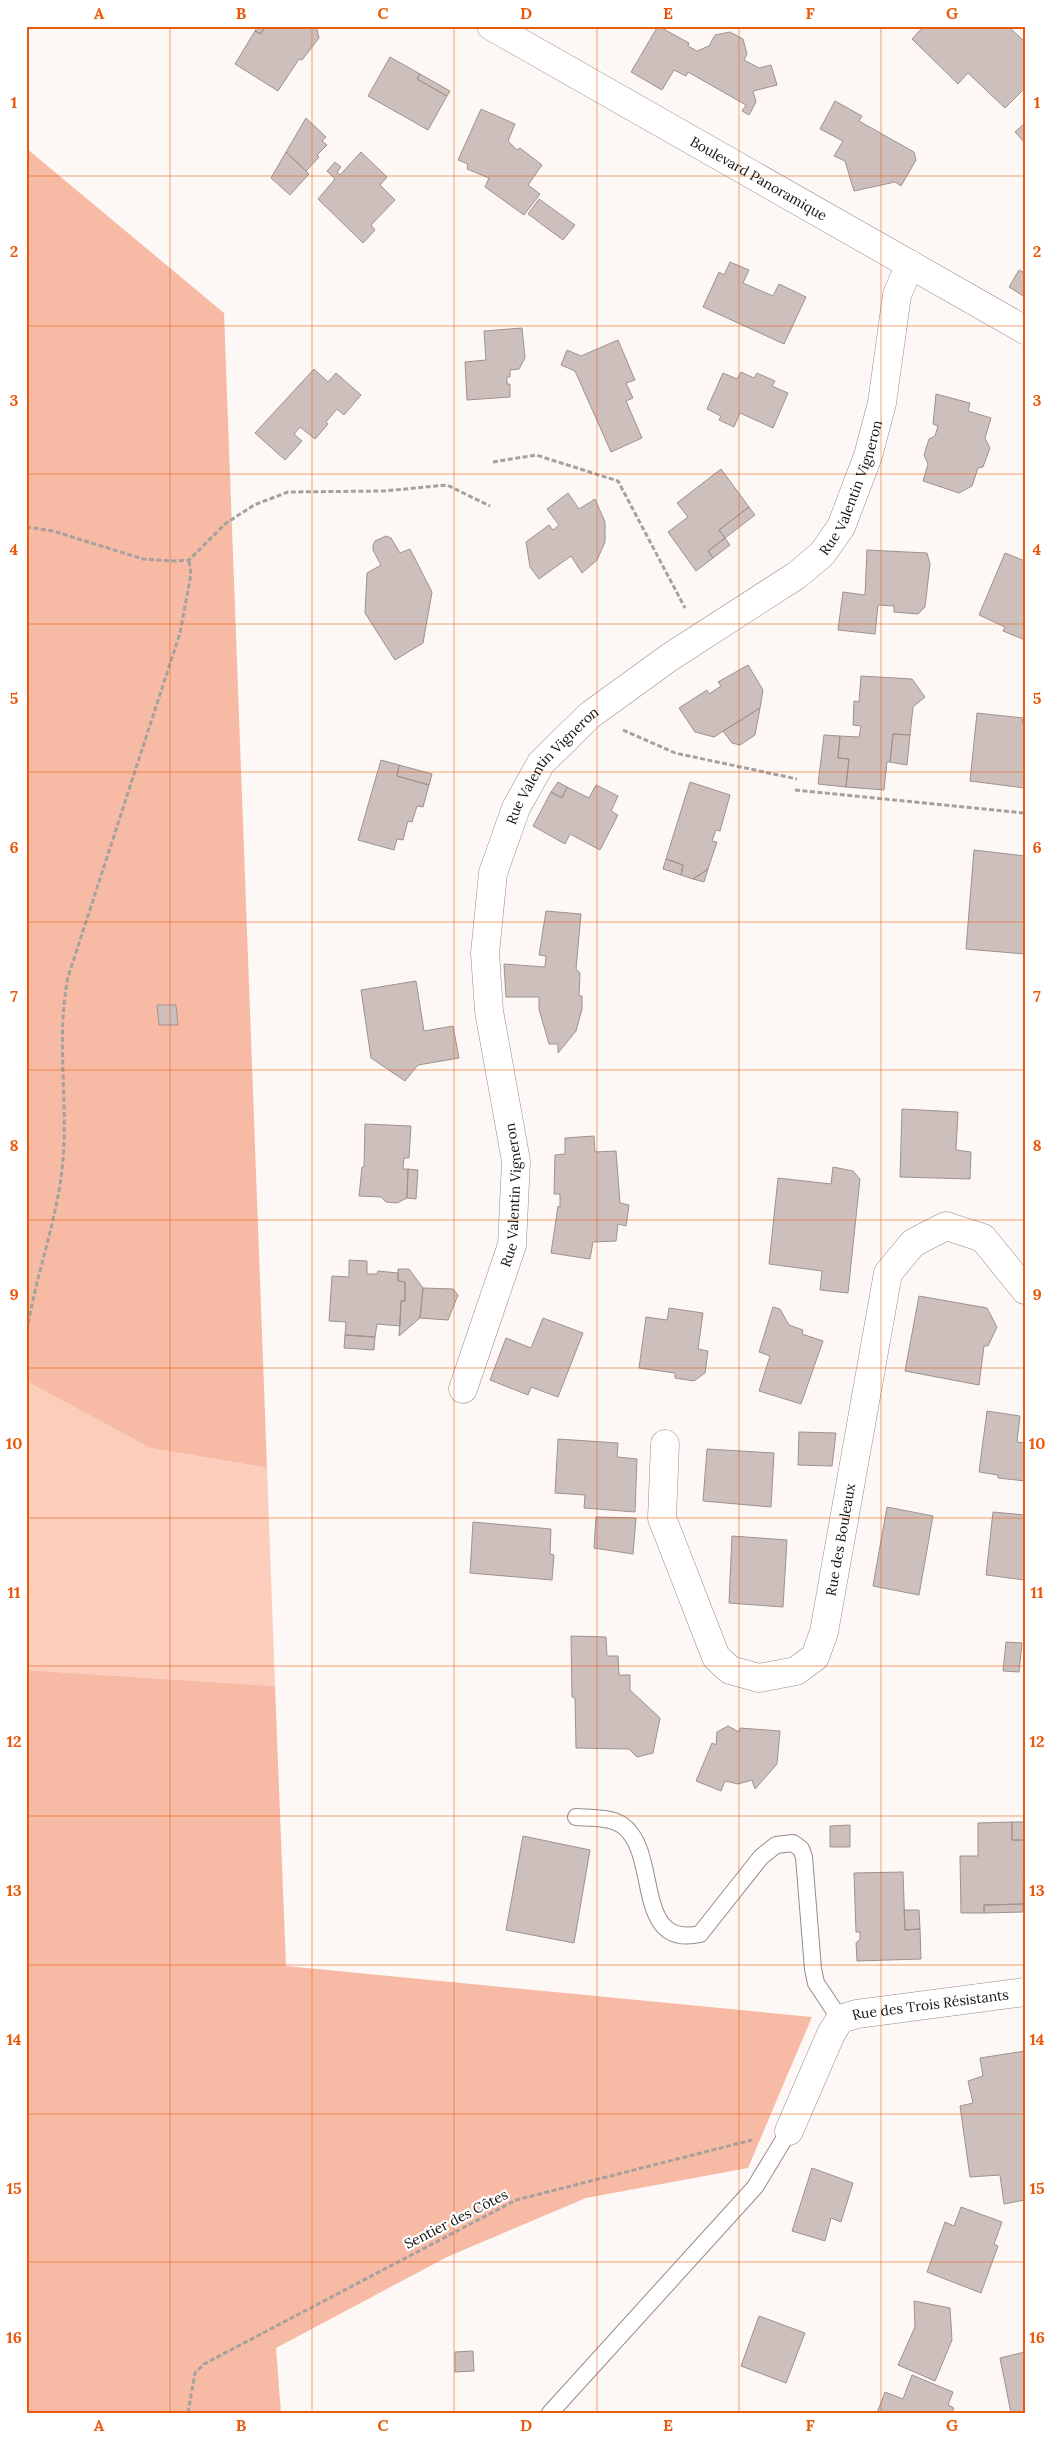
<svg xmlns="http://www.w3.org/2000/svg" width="1051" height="2439" font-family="Lora,serif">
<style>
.green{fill:#fdcdbc}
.forest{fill:#f7bba5}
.building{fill:#cdc0bc;stroke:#9e928e}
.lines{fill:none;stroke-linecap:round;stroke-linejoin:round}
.service-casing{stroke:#978b87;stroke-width:18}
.minor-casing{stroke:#978b87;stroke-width:29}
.path{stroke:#a6a19f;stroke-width:3;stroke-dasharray:5 2.5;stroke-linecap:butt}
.service{stroke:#fff;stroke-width:16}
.minor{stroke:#fff;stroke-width:28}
.grid{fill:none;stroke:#e8590c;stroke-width:1;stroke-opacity:0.55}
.labels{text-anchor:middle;stroke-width:4.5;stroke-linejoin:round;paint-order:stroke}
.street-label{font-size:14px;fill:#161210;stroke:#fff}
.neatline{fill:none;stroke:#e8590c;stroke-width:2}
.grid-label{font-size:16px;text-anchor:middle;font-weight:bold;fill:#e8590c}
</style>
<rect width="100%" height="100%" fill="#fdf8f6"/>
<path class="green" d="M26,1381l124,67 117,20 8,218 -249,-16z"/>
<path class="forest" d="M26,148l198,165 43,1155 -117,-20 -124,-67z
M26,1670l249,16 11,280 526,51 -64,151 -162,30 -139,59 -171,91 5,65h-255z"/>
<path class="building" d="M258,26h7l-4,8 -6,-3z
M265,26h51l3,12 -17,22 -3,-1 -21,32 -43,-27 20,-33 6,3z
M658,26l31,17 -1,3 9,5 12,-5 6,-11 15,-3 13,7 4,15 -3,6 15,8 12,-3 6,20 -24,6 3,11 -7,13 -7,-4 4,-6 -58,-33 -2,4 -12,-6 -12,20 -31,-18z
M924,26h84l17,16v46l-20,20 -37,-35 -10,11 -46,-45z
M390,57l30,17 -3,5 30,17 -19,34 -60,-34z
M420,74l30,17 -3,5 -30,-17z
M835,101l27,15 -3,5 55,31 2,8 -15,26 -6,-4 -41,9 -9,-30 -11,-5 9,-15 -23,-12z
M481,109l34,15 -7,17 9,9 3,-2 22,17 -14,20 12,9 -16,21 -39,-28 4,-9 -22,-9 1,-5 -10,-4z
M306,118l20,19 -4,4 5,4 -10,10 2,2 -13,14 -20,-19z
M1025,123v20l-10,-11z
M286,152l23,22 -19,21 -19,-17z
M361,152l26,25 -7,8 15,15 -24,25 4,5 -12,13 -45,-44 17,-20 -8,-8 8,-9 6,5 -4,5 3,3z
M539,199l36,26 -12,15 -35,-26z
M730,262l19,8 -6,13 30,13 6,-12 27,13 -22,47 -81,-37 16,-35 5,3z
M1019,270l6,3v24l-16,-10z
M522,328l3,30 -6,11 -9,1v7h-3v7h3v13l-43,3 -2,-38 21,-2 -2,-29z
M618,340l17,40 -9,3 7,15 -7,3 16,37 -31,14 -36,-81 -14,-6 6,-15 14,6z
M314,369l14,13 8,-9 25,22 -17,20 -7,-6 -11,13 2,2 -13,15 -15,-12 -6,7 8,7 -17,19 -30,-27z
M741,372l13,6 3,-5 18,8 -3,5 16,7 -15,35 -33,-15 -6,14 -15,-7 2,-4 -14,-7 16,-36 14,6z
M936,394l34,9 -2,8 23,7 -6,20 5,10 -7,19 -5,1 -6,18 -13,7 -36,-12 5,-17 -4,-9 5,-16 6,-3 3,-10 -5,-2z
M721,469l28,38 -30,23 6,8 -17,13 5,7 -17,13 -28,-39 20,-15 -11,-14z
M568,493l11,16 16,-10 10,23v20l-8,18 -15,13 -11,-17 -32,23 -9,-12 -4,-25 23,-17 4,5 6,-5 -12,-16z
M749,507l6,8 -30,23 -6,-8z
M386,536l5,2 9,15 10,-4 22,43 -9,51 -28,17 -30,-47 2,-40 14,-8 -8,-15v-5l2,-4z
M725,538l5,7 -17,13 -5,-7z
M867,550l60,3 3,11 -5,43 -7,7 -24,-2v-6l-16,-1 -3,29 -37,-4 5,-38 22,3z
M1005,553l20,8v79l-22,-9 2,-4 -26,-12z
M748,665l15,25 -3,18 -46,29 -19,-5 -16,-24 28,-18 2,4 12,-8 -3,-4z
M861,676l51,3 13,18 -12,10 -3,28 -17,-1 -3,28h-3l-3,28 -38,-3 3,-28 -11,-1 2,-22 19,1 2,-11 -8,-1 1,-24 5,1z
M760,708l-5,27 -15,10 -8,-2 -9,-12z
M977,713l46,5 -1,5h3v65l-55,-7z
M893,734l17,1 -3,30 -17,-3z
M824,735l16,1 -2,22 11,1 -3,28 -28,-3z
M381,760l18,5 -2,11 32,9 -6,22 -6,-1 -5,16 -4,-1 -5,19 -6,-1 -3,11 -36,-10z
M399,765l33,9 -3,11 -32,-9z
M558,782l9,5 -5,11 -11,-6z
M690,782l40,13 -10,36 -4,-1 -4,11 5,1 -9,27 -15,10 -12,-4 2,-10 -17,-6z
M596,785l22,11 -7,15 7,4 -18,35 -30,-16 -5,10 -32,-18 18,-34 11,6 5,-11 22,11z
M974,850l51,6v98l-59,-5z
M666,859l17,6 -2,10 -18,-6z
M708,869l-4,13 -11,-3z
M546,911l35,3 -5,55 4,4 -1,23h3v13l-6,22 -18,22v-9h-9l-10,-35v-12h-33l-1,-16 -1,-17 41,3 1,-11 -7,-1z
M416,981l8,50 29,-5 6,32 -41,7 -13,16 -34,-23 -10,-68z
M157,1005h19l2,20h-19z
M902,1109l56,3 -2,38 15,2 -1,27 -70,-2z
M365,1124l46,2 -2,32h-5l-1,11h5l-1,29 -10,5 -11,-1 -5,-5 -22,-1 3,-29h2z
M594,1136l1,16 21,-1 4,52 9,2 -3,21 -8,-2 -2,17 -23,1 -3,17 -39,-6 7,-47 2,1v-13h-6l1,-39 10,-1v-16z
M833,1167l20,4 7,8 -12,114 -28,-3 2,-19 -53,-7 9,-86 53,6z
M408,1169l10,1 -2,29 -9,-1z
M349,1260l18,1v13h10l1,-3 20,2v8l7,1v19h-4l-1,25 -23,-2 -2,13 -30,-2 1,-13 -17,-1 3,-45 17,1z
M398,1269h11l14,19 -3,30 -21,18 2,-35h4v-19l-7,-1z
M423,1288l30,1 5,6 -10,25 -28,-2z
M919,1296l68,12 10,19 -9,19h-4l-5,39 -74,-14z
M773,1307l7,2 9,16 14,5 -1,4 21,7 -22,63 -42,-13 11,-35 -11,-4z
M669,1308l34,5 -5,36 10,2 -3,22 -11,8 -19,-3v-5l-36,-5 7,-51 21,3z
M543,1318l40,15 -25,64 -27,-10 -3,8 -38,-15 16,-42 25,10z
M345,1335l30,2 -1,13 -30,-2z
M987,1411l33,5 -3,26 8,1v38l-27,-3v-3l-19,-3z
M799,1432l37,1 -4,33 -34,-1z
M558,1439l60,4 -1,14 20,2 -2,53 -51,-4 1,-13 -30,-2z
M707,1449l67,4 -3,54 -68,-6z
M887,1507l46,9 -14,79 -46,-9z
M993,1512l32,3v65l-39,-5z
M596,1517l40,1 -3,36 -39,-6z
M473,1522l78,7 -1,25 4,1 -2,25 -82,-7z
M732,1536l55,4 -4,67 -54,-4z
M571,1636l35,1 1,19h11l1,19h11v15l30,28 -7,35 -16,4 -8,-8 -53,-1 -1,-50 -3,-1z
M1006,1642l16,1 -3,29 -16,-1z
M728,1726l11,6 1,-4 40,3 -3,33 -22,25 -3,-9 -14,4 -13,-3 -4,10 -25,-10 16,-38 4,2 1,-13z
M1012,1822h13l-1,18h-12z
M1012,1822v18h12l-1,64 -39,1v8h-23l-1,-57h18v-33z
M850,1825v22h-20v-21z
M523,1836l67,14 -16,93 -68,-13z
M903,1872l2,58 15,-1 1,30 -64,2 -1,-18 4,-4v-7h-4l-2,-59z
M1023,1904v8l-39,1v-8z
M904,1910h15l1,19 -15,1z
M1025,2051v149l-21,4 -4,-29 -30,2 -10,-71 13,-3 -5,-22 15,-5 -3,-18z
M812,2168l41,15 -12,39 -10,-4 -6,23 -33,-10z
M961,2207l41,15 -8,22 4,2 -17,47 -54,-21 18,-50 9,4z
M914,2301l36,7 2,32 -17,41 -37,-16 17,-38z
M759,2316l46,17 -19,50 -45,-17z
M473,2351l1,20 -19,1v-20z
M1025,2352v61h-14l-11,-55z
M912,2375l41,17 -5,13 6,3 -2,5h-75l8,-21 18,7z"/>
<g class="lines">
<g class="service-casing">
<path id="service" d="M576,1817c14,1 34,0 46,8 39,27 10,124 78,109l61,-77 15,-12 17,-2 8,6 3,8 9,112 3,14 24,36
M550,2413l205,-226 34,-56"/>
</g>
<g class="minor-casing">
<g id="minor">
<path id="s1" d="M491,26l534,304"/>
<path id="s2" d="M463,1389l49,-144 4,-84 -27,-150 -4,-58 8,-80 23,-65 25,-45 49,-48 80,-58 127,-82 25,-21 19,-27 27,-71 14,-53 15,-108 13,-31"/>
<path id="s3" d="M665,1444l-3,74 54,139 14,13 29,8 37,-7 19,-14 9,-25 64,-359 25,-30 33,-17 37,12 42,52"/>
<path id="s4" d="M789,2131l42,-97 9,-15 17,-5 168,-22"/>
</g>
</g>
<path class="path" d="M493,462l43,-7 82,26 67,127
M26,527l27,4 90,28 31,2 15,-1 36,-36 29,-19 34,-13 96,-1 63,-6 43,21
M623,730l52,23 122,26
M795,790l230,23
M26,1338c8,-60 32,-117 37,-178 5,-61 -7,-123 5,-183l112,-344 11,-59 -2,-14
M188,2413l7,-40 9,-9 312,-164 236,-60"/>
<use href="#service" class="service"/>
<use href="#minor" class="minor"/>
</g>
<path class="grid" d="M170,26v2387M312,26v2387M454,26v2387M597,26v2387M739,26v2387M881,26v2387M26,176h999M26,326h999M26,474h999M26,624h999M26,772h999M26,922h999M26,1070h999M26,1220h999M26,1368h999M26,1518h999M26,1666h999M26,1816h999M26,1965h999M26,2114h999M26,2262h999"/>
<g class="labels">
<g class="street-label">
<text dy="5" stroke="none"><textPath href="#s1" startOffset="308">Boulevard Panoramique</textPath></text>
<text dy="5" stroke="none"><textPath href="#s2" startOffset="1072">Rue Valentin Vigneron</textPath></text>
<text dy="5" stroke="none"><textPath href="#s2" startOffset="652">Rue Valentin Vigneron</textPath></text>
<text dy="5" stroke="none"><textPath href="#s2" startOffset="202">Rue Valentin Vigneron</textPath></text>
<text dy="5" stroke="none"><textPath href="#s3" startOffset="454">Rue des Bouleaux</textPath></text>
<text dy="5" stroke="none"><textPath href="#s4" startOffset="215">Rue des Trois Résistants</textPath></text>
<text transform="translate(456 2219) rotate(-27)" y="5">Sentier des Côtes</text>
</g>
</g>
<rect width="1051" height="2439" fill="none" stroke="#ffffff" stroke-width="55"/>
<rect x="28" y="28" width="996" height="2384" class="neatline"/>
<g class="grid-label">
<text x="99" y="19">A</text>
<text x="241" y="19">B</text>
<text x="383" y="19">C</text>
<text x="526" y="19">D</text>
<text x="668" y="19">E</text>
<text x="810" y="19">F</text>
<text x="952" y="19">G</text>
<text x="14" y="108">1</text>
<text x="1037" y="108">1</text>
<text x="14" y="257">2</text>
<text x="1037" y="257">2</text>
<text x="14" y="406">3</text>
<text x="1037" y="406">3</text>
<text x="14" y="555">4</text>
<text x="1037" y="555">4</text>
<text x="14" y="704">5</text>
<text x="1037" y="704">5</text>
<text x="14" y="853">6</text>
<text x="1037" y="853">6</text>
<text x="14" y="1002">7</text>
<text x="1037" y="1002">7</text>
<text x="14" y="1151">8</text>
<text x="1037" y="1151">8</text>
<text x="14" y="1300">9</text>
<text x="1037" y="1300">9</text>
<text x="14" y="1449">10</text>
<text x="1037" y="1449">10</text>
<text x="14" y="1598">11</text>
<text x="1037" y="1598">11</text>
<text x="14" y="1747">12</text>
<text x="1037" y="1747">12</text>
<text x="14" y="1896">13</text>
<text x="1037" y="1896">13</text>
<text x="14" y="2045">14</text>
<text x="1037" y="2045">14</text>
<text x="14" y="2194">15</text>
<text x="1037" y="2194">15</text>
<text x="14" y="2343">16</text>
<text x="1037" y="2343">16</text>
<text x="99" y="2431">A</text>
<text x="241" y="2431">B</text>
<text x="383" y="2431">C</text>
<text x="526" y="2431">D</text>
<text x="668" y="2431">E</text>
<text x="810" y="2431">F</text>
<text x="952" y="2431">G</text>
</g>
</svg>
